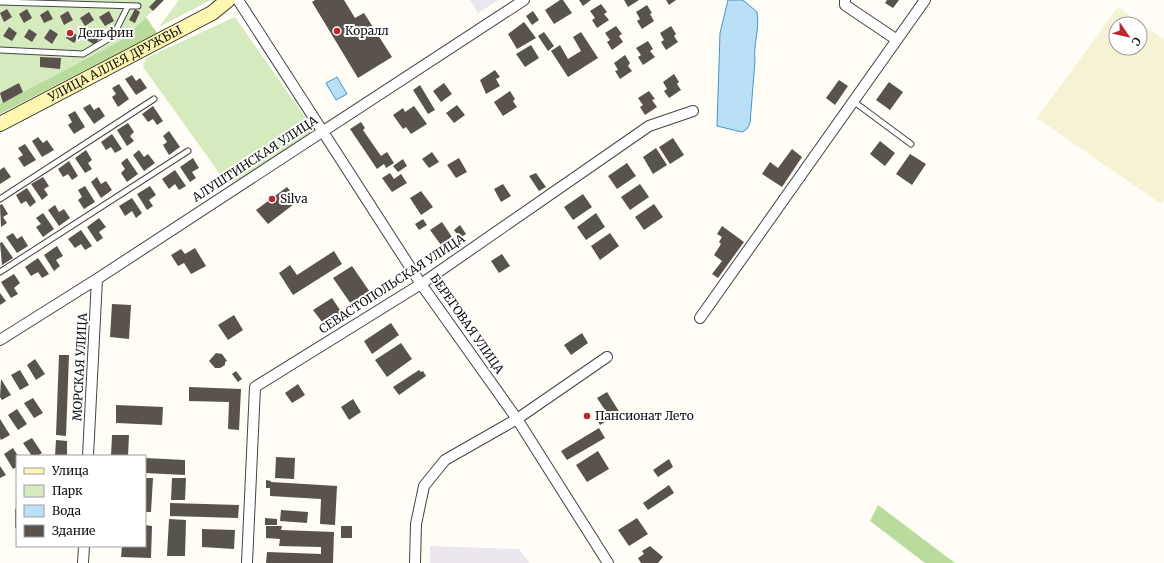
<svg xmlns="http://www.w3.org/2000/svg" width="1164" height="563" font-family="Merriweather,serif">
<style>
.industrial{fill:#eee6ef}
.farmland{fill:#f6f3d4;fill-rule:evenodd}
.green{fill:#d5ebbd}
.forest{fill:#b9dc9c}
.water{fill:#b9e0f7;stroke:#3f96cf}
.building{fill:#5a524d}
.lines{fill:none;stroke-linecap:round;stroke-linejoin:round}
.service-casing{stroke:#444;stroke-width:7}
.minor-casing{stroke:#444;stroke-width:12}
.secondary-casing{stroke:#333;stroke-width:16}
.service{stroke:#fff;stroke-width:5}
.minor{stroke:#fff;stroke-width:10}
.secondary{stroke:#fff6b0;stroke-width:14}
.poi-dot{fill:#c4262e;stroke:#fff;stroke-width:1.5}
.labels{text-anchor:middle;stroke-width:4;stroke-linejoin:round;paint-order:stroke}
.poi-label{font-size:12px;fill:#111;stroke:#fff;text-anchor:start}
.street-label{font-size:12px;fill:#111;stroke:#fff}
</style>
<rect width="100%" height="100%" fill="#fffdf5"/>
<path class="industrial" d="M470,0h29l-21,13z
M430,546l89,3 11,14h-100z"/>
<path class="farmland" d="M1118,7l46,33v160l-3,4 -124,-86zM1116,24h24v24h-24z"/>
<path class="green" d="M0,0h164l-44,41 -120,63z
M179,0h37l-2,4 -3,-4 -52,27z
M235,17l79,113 -77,52 -17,-8 -77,-107 3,-9z"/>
<path class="forest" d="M146,17l11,16 -157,81v-10l120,-63z
M878,505l77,58h-30l-55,-42z"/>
<path class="water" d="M728,0h15l14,12c3,17 -4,32 -2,49l-5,62 -3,6 -5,3 -25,-6 3,-93z
M337,77l10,17 -11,6 -10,-17z"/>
<path class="building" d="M156,0h8l-11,11 -4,-4z
M315,0h29l11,18 9,-5 28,44 -34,21 -46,-76z
M560,0h3l9,13 -18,11 -9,-14z
M579,0h12l-8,6z
M624,0h15l-11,7z
M666,0h10l-7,5z
M887,0h12l-6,8 -8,-5z
M601,4l6,8 -3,2 5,6 -12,8 -5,-8 3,-2 -5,-7z
M647,5l5,8 -2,1 4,7 -12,8 -5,-8 3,-2 -4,-7z
M7,9l5,8 -8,5 -4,-9z
M27,9l5,9 -8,5 -5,-9z
M135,9l5,3 -5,11 -6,-3z
M48,10l5,9 -9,4 -4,-8z
M68,11l5,9 -9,5 -4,-9z
M109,11l5,10 -9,5 -6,-9z
M533,11l6,9 -7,5 -6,-9z
M89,12l5,8 -9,6 -5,-8z
M524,22l12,16 -19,11 -9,-15z
M616,26l6,8 -3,2 4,6 -11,8 -5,-8 3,-2 -5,-7z
M671,26l5,8 -2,2 4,6 -12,8 -5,-8 3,-2 -4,-7z
M9,27l8,6 -5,8 -9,-5z
M29,29l8,5 -5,8 -8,-5z
M50,29l8,5 -6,10 -8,-6z
M90,30l10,7 -5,8 -10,-6z
M70,31l9,5 -5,7 -8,-5z
M544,32l10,14 -6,5 -10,-15z
M581,32l17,26 -30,19 -17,-26 9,-6 8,14 13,-8 -8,-14z
M648,41l5,8 -3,2 5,6 -12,8 -5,-8 3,-2 -5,-7z
M531,45l8,13 -14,9 -9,-13z
M625,55l5,8 -2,3 4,5 -12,8 -5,-8 3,-1 -4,-7z
M40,57l21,1 -1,11 -20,-2z
M495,70l5,7 -4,2 4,7 -14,8 -6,-14z
M674,74l5,8 -2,2 4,6 -12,8 -5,-7 3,-2 -4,-7z
M132,75l4,6 4,-3 7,10 -11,7 -11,-16z
M839,80l9,6 -13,19 -9,-7z
M889,82l14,10 -13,18 -14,-10z
M19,83l4,9 -20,11 -3,-10z
M444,83l8,11 -11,8 -8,-11z
M119,84l10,15 -11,8 -6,-10 4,-3 -4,-6z
M420,85l15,25 -7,4 -15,-24z
M510,91l5,8 -2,2 4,6 -14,9 -9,-14z
M649,91l6,8 -3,1 5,7 -12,8 -5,-8 3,-2 -5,-7z
M90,104l4,6 5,-3 6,9 -11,8 -11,-16z
M457,105l8,10 -11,8 -8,-10z
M153,106l10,15 -6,4 -4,-6 -5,3 -6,-8z
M414,106l13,18 -16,10 -5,-7 -3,2 -10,-14 10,-7 2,4z
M75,111l10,16 -11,7 -6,-9 4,-3 -4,-7z
M361,122l4,6 -2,2 18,26 6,-4 7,11 -8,5 -2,-4 -7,5 -27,-40z
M128,123l6,9 -4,4 4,5 -7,5 -10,-16z
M169,131l11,16 -11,8 -6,-10 4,-3 -4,-6z
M112,134l10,15 -7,4 -4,-6 -5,3 -5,-8z
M38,137l5,6 4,-3 7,10 -12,7 -10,-16z
M673,138l11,17 -14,9 -11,-17z
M880,141l15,12 -10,13 -15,-12z
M25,144l11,16 -12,7 -6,-9 5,-3 -5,-7z
M656,148l11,17 -14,9 -10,-17z
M792,149l10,8 -20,30 -20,-13 8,-12 8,6z
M86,150l6,10 -4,3 4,6 -7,4 -10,-15z
M139,150l5,7 4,-3 7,9 -11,8 -11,-16z
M432,152l7,10 -10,6 -7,-9z
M910,154l16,10 -14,21 -16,-11z
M127,158l11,16 -11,8 -6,-9 4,-4 -4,-6z
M193,158l6,10 -7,4 4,6 -6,4 -10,-15z
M459,158l8,14 -11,6 -9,-13z
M403,159l4,7 -9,6 -5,-6z
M69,161l9,15 -6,4 -4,-6 -5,3 -5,-8z
M627,163l9,13 -19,13 -9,-13z
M4,167l7,10 -11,7v-14z
M175,170l11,16 -7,4 -4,-6 -6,5 -7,-10z
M390,173l4,6 7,-5 6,9 -15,9 -10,-14z
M536,173l10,14 -7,4 -10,-15z
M43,177l6,9 -5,3 4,6 -6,5 -11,-16z
M97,177l4,7 5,-3 6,9 -11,8 -10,-16z
M503,184l8,12 -10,6 -7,-13z
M640,184l9,13 -19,13 -9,-13z
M85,186l10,16 -11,7 -6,-9 4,-3 -4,-7z
M150,186l6,9 -7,5 4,6 -6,4 -10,-16z
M287,187l11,14 -30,23 -12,-14z
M27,188l9,14 -6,5 -4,-6 -5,3 -5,-9z
M421,191l12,16 -12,8 -11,-17z
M583,194l9,13 -19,13 -9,-13z
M132,198l10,15 -6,5 -4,-7 -7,5 -6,-10z
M2,204l6,10 -5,3 4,6 -6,4 -1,-22z
M654,204l9,13 -19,13 -9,-13z
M55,205l4,7 5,-3 6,9 -11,8 -11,-16z
M43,213l11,16 -11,8 -7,-10 5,-3 -5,-6z
M596,213l9,14 -19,13 -9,-13z
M99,218l7,9 -7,5 4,6 -6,4 -10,-15z
M423,219l4,6 -8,5 -4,-6z
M442,222l10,15 -11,8 -11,-15z
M460,225l6,9 -6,4 -6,-8z
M722,226l22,16 -26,36 -6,-4 10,-13 -8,-6 7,-11 -2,-2 3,-5 -5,-3z
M81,230l11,16 -7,4 -4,-6 -6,4 -7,-9z
M13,233l4,6 5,-3 6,10 -11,7 -11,-16z
M610,233l9,13 -19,14 -9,-14z
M2,242l11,16 -11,7 -2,-22z
M57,246l6,10 -7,4 4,6 -6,5 -10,-16z
M195,248l11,18 -15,8 -7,-11 -6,3 -7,-11 10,-6 4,5z
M334,251l8,13 -49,31 -14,-22 11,-8 7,10z
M502,254l8,12 -11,7 -8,-12z
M38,258l11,16 -7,4 -4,-6 -7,4 -6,-9z
M352,266l20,29 -19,12 -20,-29z
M14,274l6,9 -6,5 4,6 -7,4 -10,-16z
M0,293l6,8 -6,4z
M332,298l10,15 -17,13 -12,-16z
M112,304l19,1 -2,34 -19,-2z
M234,315l9,15 -15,10 -10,-15z
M391,323l8,12 -27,19 -8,-13z
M582,333l6,10 -17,12 -7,-10z
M401,343l11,16 -25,18 -12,-17z
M216,353l6,1 5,7 -2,1v3l-5,3h-5l-6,-7z
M59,355h10l-3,81 -10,-1z
M35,359l10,15 -9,6 -9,-15z
M20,370l9,15 -9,5 -9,-15z
M419,370l2,2 2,-1 3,5 -27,19 -6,-8z
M236,371l6,8 -4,3 -6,-8z
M1,379l10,16 -9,5 -2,-3z
M298,384l7,11 -13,8 -7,-10z
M189,387l52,2 -2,41 -11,-1 1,-27 -40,-1z
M607,392l13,21 -20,12 -5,-8 10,-7 -8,-12z
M33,398l10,15 -9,5 -10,-15z
M353,399l8,13 -12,8 -8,-13z
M116,405l47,2 -1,18 -46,-2z
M17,409l10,15 -9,6 -10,-15z
M0,419l10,16 -9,5 -1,-2z
M599,428l6,10 -38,22 -6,-9z
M112,435h17l-1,21h-17z
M32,438l10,15 -5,3h-5l-9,-13z
M56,440l11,1v15h-12z
M13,448l5,8 -1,11 -4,2 -9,-15z
M598,451l11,18 -22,13 -11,-17z
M276,457l19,1 -1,21 -19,-1z
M145,458l40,2v15l-40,-2z
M669,459l4,8 -15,10 -5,-7z
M0,466l6,9 -6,3z
M145,478h8l-2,34h-6z
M172,478h14l-1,22h-14z
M266,480l5,1v1l66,4 -2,39 -15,-1 1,-25 -51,-3v-8h-4z
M669,485l5,8 -26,17 -5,-7z
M170,503l69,2 -1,13 -68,-2z
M17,508v20h-2v-19z
M281,510l27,2 -1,11 -27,-2z
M265,518l12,1v6h-12z
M637,518l11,16 -19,12 -11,-16z
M169,519l17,1 -1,36h-18z
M145,525l7,1 -1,32 -30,-1 1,-11h23z
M266,526h16l-1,4 53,2 -1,31h-67l1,-11 54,2v-7l-42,-1 1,-7 -14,-1z
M341,526h11v12h-11z
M202,529l33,1 -1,19 -32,-2z
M650,546l13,11 -5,6h-17l-3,-5 6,-4 -2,-3z"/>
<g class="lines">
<g class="service-casing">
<path id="service" d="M0,2l138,4
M0,50l83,4 30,-18 15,-30
M853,101l58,43
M0,199l154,-100
M0,272l188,-121"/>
</g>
<g class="minor-casing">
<path id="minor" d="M238,0l183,284 96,135 91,144
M845,0v5l52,35
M700,318l225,-318
M0,340l97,-61 427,-279
M88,456l9,-177
M83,563l1,-17
M247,563l8,-176 166,-103 228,-158 44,-15
M415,563l1,-39 8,-38 21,-26 72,-41 90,-62"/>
</g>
<g class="secondary-casing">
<g id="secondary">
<path id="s1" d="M0,124l212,-111 16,-13"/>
</g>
</g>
<use href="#service" class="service"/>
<use href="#minor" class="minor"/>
<use href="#secondary" class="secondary"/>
</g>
<g class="poi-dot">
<circle cx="337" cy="31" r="4"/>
<circle cx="70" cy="33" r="4"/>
<circle cx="272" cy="199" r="4"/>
<circle cx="587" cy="416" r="4"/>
</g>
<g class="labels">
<g class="poi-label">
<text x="345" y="35">Коралл</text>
<text x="78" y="37">Дельфин</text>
<text x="280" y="203">Silva</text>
<text x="595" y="420">Пансионат Лето</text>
</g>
<g class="street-label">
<text dy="4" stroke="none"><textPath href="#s1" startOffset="130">УЛИЦА АЛЛЕЯ ДРУЖБЫ</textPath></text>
<text transform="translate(255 159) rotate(-33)" y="4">АЛУШТИНСКАЯ УЛИЦА</text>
<text transform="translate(392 284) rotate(-33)" y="4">СЕВАСТОПОЛЬСКАЯ УЛИЦА</text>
<text transform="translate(467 324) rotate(55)" y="4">БЕРЕГОВАЯ УЛИЦА</text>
<text transform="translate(80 367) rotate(-87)" y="4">МОРСКАЯ УЛИЦА</text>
</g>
</g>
<rect x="16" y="455" width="130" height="92" fill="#ffffff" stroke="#a0a0a0"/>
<rect x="24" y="468" width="20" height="6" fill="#fff6b0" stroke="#a0a0a0"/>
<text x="52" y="475" font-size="12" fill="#111111">Улица</text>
<rect x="24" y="485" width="20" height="12" fill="#d5ebbd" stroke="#a0a0a0"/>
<text x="52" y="495" font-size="12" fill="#111111">Парк</text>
<rect x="24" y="505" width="20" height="12" fill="#b9e0f7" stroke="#a0a0a0"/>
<text x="52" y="515" font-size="12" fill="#111111">Вода</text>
<rect x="24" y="525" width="20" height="12" fill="#5a524d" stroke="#a0a0a0"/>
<text x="52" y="535" font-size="12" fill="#111111">Здание</text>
<g transform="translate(1128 36) rotate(124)"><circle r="19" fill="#ffffff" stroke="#a0a0a0"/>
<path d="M0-3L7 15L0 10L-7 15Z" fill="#c4262e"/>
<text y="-6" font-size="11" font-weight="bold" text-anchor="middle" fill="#111111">С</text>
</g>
</svg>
